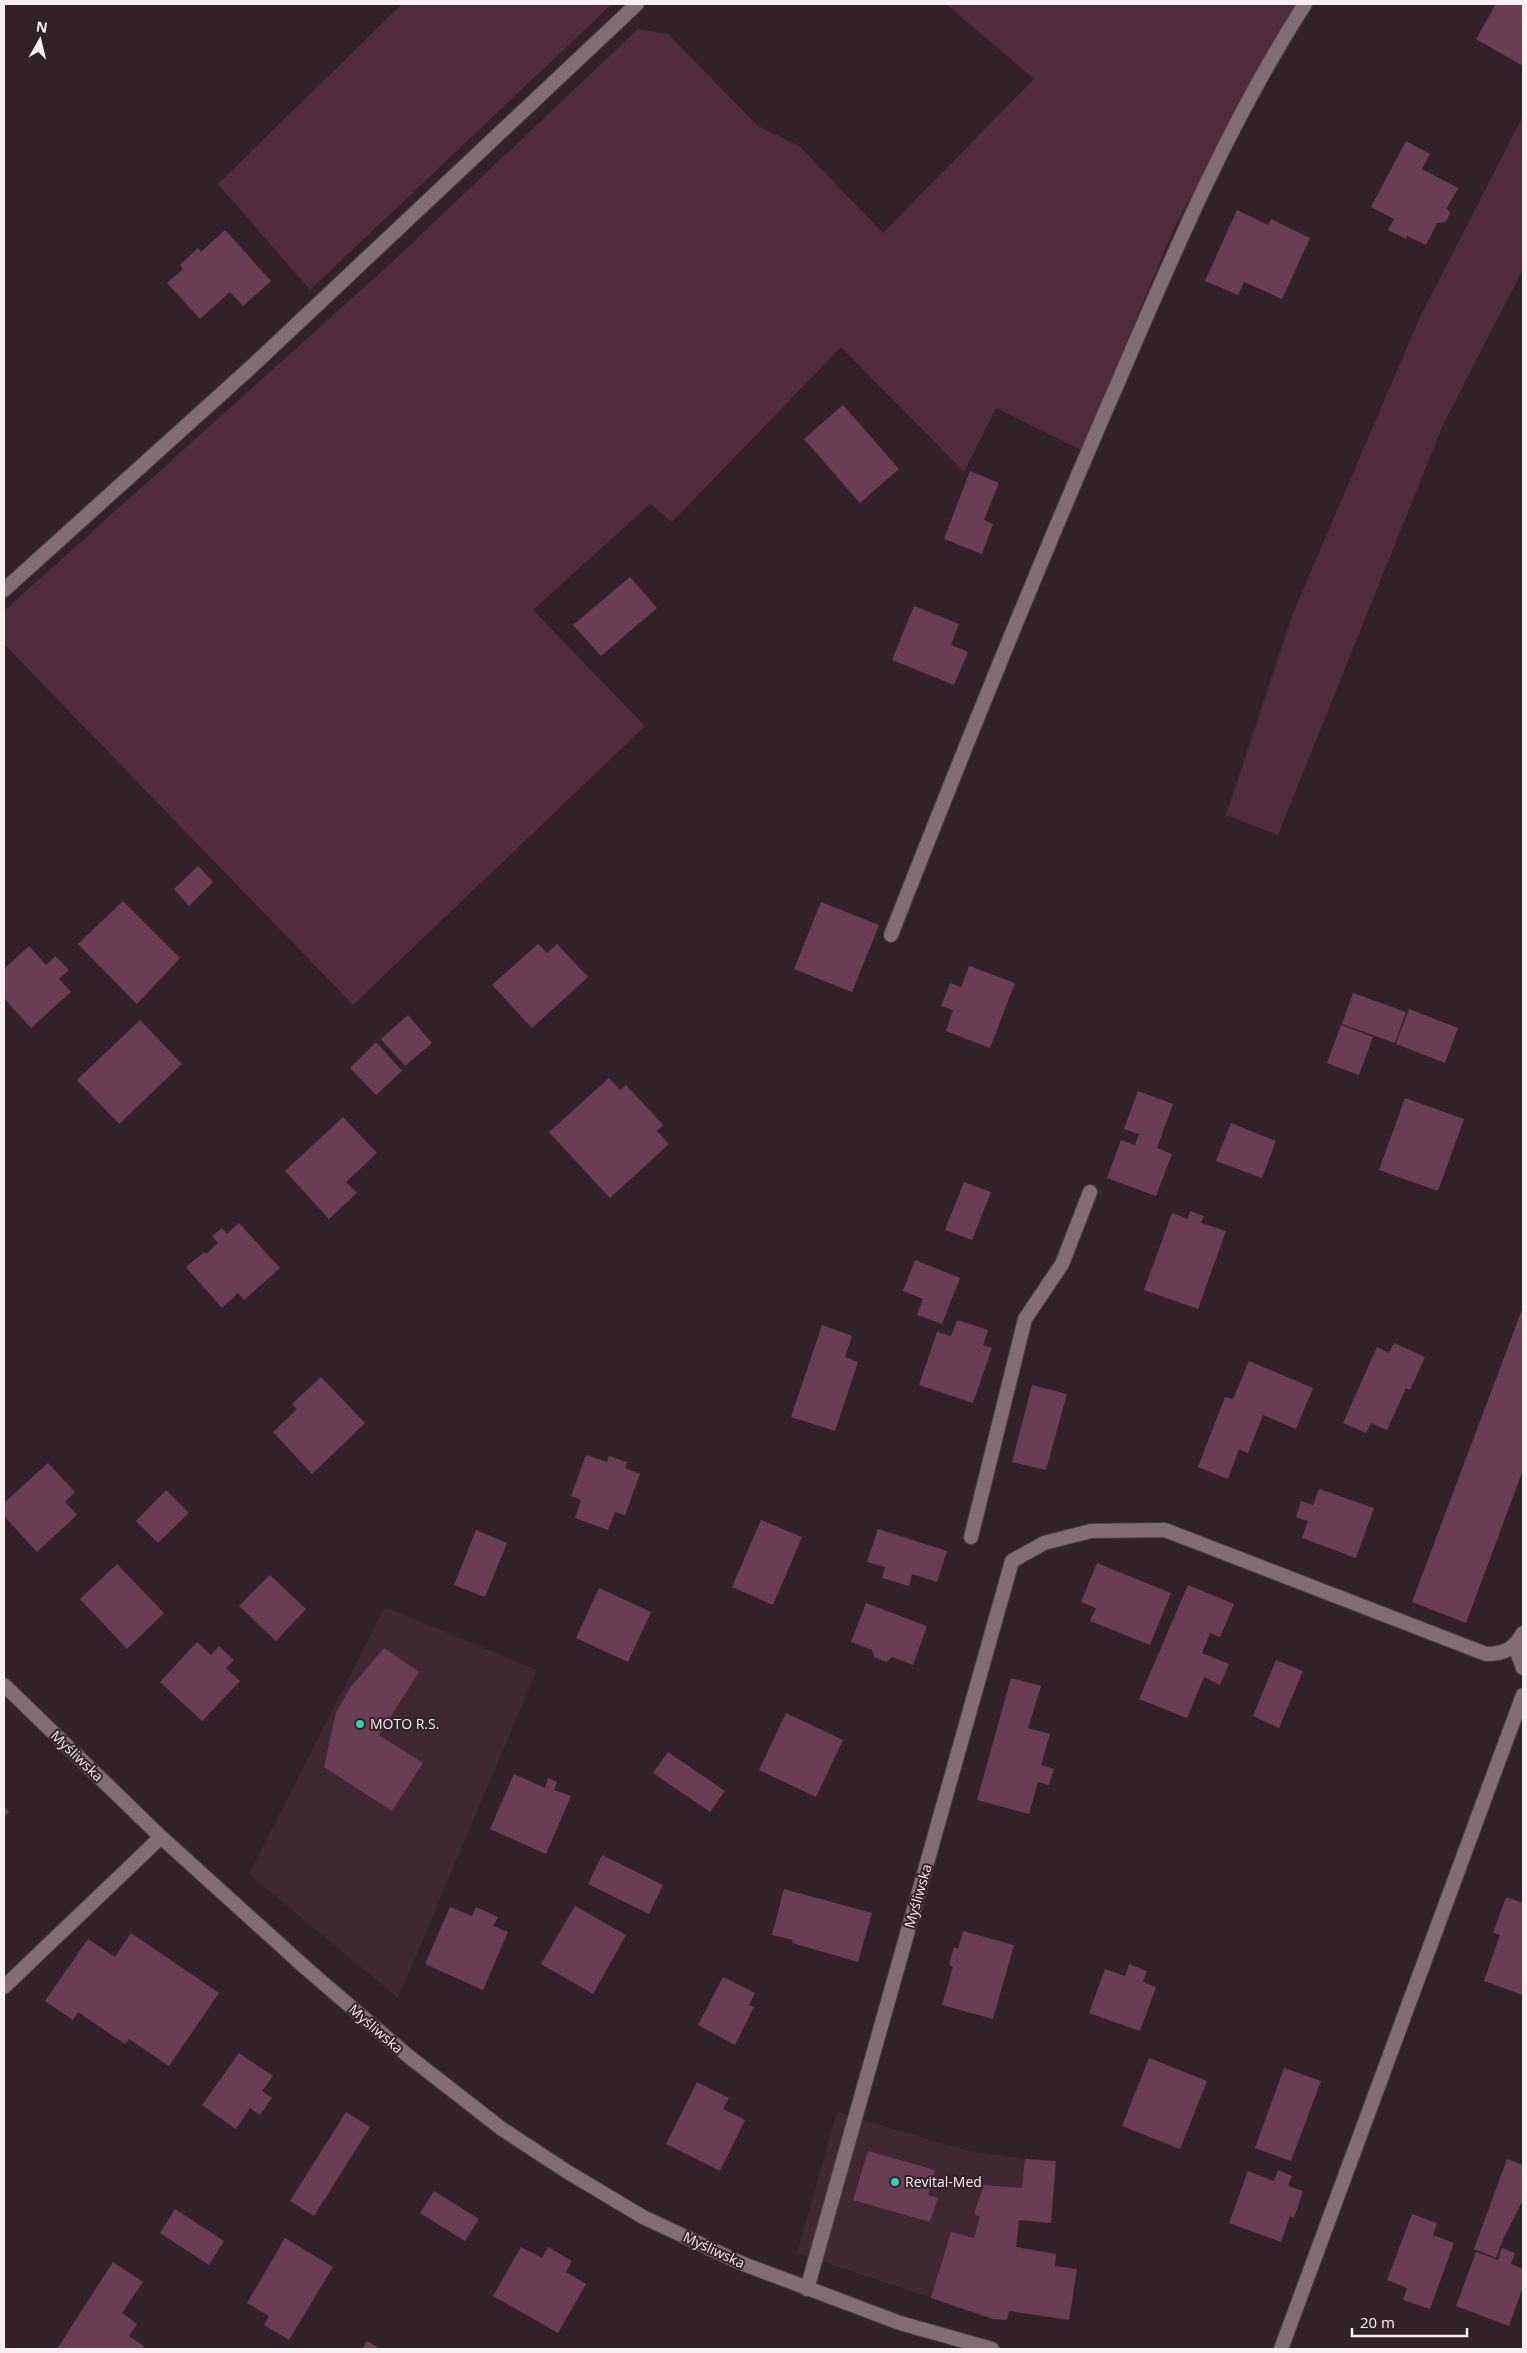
<svg xmlns="http://www.w3.org/2000/svg" width="1527" height="2353" font-family="'Open Sans',sans-serif">
<style>
.built{fill:#3f2832}
.green{fill:#502b3c}
.building{fill:#6a3e52}
.lines{fill:none;stroke-linecap:round;stroke-linejoin:round}
.service-casing{stroke:#4b3c43;stroke-width:16}
.minor-casing{stroke:#4b3c43;stroke-width:16}
.tertiary-casing{stroke:#4b3c43;stroke-width:16}
.service{stroke:#826d76;stroke-width:14}
.minor{stroke:#826d76;stroke-width:14}
.tertiary{stroke:#826d76;stroke-width:14}
.poi-dot{fill:#2cd5ab;stroke:#322129;stroke-width:2}
.labels{text-anchor:middle;stroke-width:4;stroke-linejoin:round;paint-order:stroke}
.poi-label{font-size:14px;fill:#fbeef3;stroke:#322129;text-anchor:start}
.street-label{font-size:14px;fill:#fbeef3;stroke:#322129}
</style>
<rect width="100%" height="100%" fill="#322129"/>
<path class="built" d="M385,1607l152,63 -139,328 -149,-124z
M837,2112l131,39 57,8 -9,88 -23,72 -196,-66z"/>
<path class="green" d="M402,4h210l-302,286 -92,-106z
M946,4h350l-121,222 -94,224 -85,-42 -32,64 -123,-125 -169,175 -22,-18 -117,106 112,116 -292,279 -349,-361v-33l387,-348 247,-234 30,5 90,92 41,20 84,87 151,-154z
M1523,116v153l-80,156 -165,410 -52,-20 67,-202 127,-296z"/>
<path class="building" d="M1496,4h27v62l-47,-27z
M1406,141l24,13 -8,15 36,19 -11,20 3,5 -4,9 -9,1 -11,22 -19,-9 -1,3 -18,-9 6,-11 -23,-12z
M1237,210l31,15 3,-6 39,19 -28,61 -38,-17 -6,13 -33,-14z
M225,230l46,51 -28,25 -13,-14 -30,27 -33,-36 16,-14 -3,-4 18,-17 3,4z
M843,405l56,64 -39,34 -56,-64z
M970,471l29,12 -15,37 9,4 -11,30 -38,-15z
M630,577l27,31 -56,48 -28,-31z
M914,606l45,18 -8,21 17,7 -14,33 -62,-25z
M198,866l15,16 -24,24 -15,-17z
M123,901l57,57 -43,46 -59,-60z
M821,902l58,23 -27,67 -58,-23z
M538,944l9,9 10,-9 31,33 -56,51 -40,-43z
M29,946l17,19 9,-9 14,14 -10,9 12,13 -40,36 -27,-30v-29z
M969,966l46,17 -25,65 -44,-17 7,-21 -12,-4 9,-23 11,4z
M1353,993l53,19 -11,31 -53,-19z
M1409,1009l49,19 -13,35 -49,-19z
M408,1015l24,28 -27,23 -24,-27z
M140,1020l42,44 -63,60 -42,-44z
M1341,1025l32,12 -14,38 -32,-12z
M376,1042l26,29 -26,24 -26,-27z
M609,1078l11,12 6,-5 37,40 -6,6 12,13 -59,54 -61,-66z
M1138,1091l35,13 -16,44 15,6 -16,42 -49,-18 14,-38 14,5 4,-11 -15,-5z
M1405,1098l59,21 -26,72 -59,-21z
M343,1117l34,36 -31,29 11,11 -28,26 -44,-48z
M1231,1123l45,18 -14,37 -46,-17z
M964,1182l27,10 -19,48 -27,-10z
M1190,1211l14,5 -3,7 25,8 -28,78 -54,-19 28,-77 16,6z
M239,1223l41,45 -36,32 -6,-7 -16,15 -36,-41 18,-15 2,2 12,-11 -6,-7 10,-8 5,6z
M915,1260l45,18 -18,46 -25,-9 6,-16 -20,-8z
M1523,1307v163l-57,153 -54,-21z
M957,1320l31,10 -5,15 9,3 -19,55 -54,-18 18,-53 14,4z
M822,1325l30,11 -7,21 13,5 -23,69 -44,-14z
M1394,1343l31,14 -15,33 -4,-2 -19,42 -16,-7 -5,10 -23,-10 34,-76 12,6z
M1249,1361l64,27 -17,41 -33,-14 -15,38 -9,-4 -11,30 -30,-12 27,-70 8,2z
M321,1377l44,46 -53,51 -39,-42 24,-23 -5,-5z
M1032,1385l35,9 -21,76 -34,-8z
M586,1455l21,7 2,-6 18,6 -2,6 15,6 -15,41 -10,-3 -7,18 -33,-12 6,-18 -10,-4z
M48,1463l27,29 -10,10 12,13 -40,37 -33,-36v-13z
M1319,1489l55,19 -18,50 -54,-20 6,-17 -12,-4 5,-16 12,4z
M166,1490l23,23 -31,30 -22,-22z
M761,1520l41,17 -29,68 -41,-18z
M878,1529l69,22 -10,31 -25,-8 -3,12 -27,-8 3,-11 -18,-5z
M476,1530l31,13 -22,54 -31,-12z
M1097,1563l74,30 -21,52 -60,-24 6,-13 -15,-6z
M117,1564l47,49 -37,36 -47,-50z
M270,1575l36,34 -30,32 -37,-35z
M1188,1585l46,19 -14,33 -10,-4 -8,20 27,11 -9,21 -16,-8 -17,41 -48,-19z
M599,1588l52,24 -23,50 -52,-24z
M866,1603l61,23 -14,39 -21,-8 -6,5 -12,-5 -2,-7 -21,-8z
M197,1642l14,13 8,-9 15,14 -8,8 14,13 -38,40 -42,-39z
M384,1648l35,24 -40,63 44,28 -31,48 -68,-44 12,-54 14,-25z
M1276,1660l27,11 -24,57 -26,-12z
M1011,1678l30,8 -13,42 22,6 -9,31 13,4 -5,16 -11,-3 -9,32 -52,-14z
M786,1713l57,27 -27,57 -57,-27z
M668,1752l57,39 -15,21 -57,-39z
M514,1774l31,14 3,-10 9,4 -3,8 17,6 -25,58 -56,-25z
M4,1806l5,6 -5,5z
M602,1855l61,30 -14,29 -61,-30z
M784,1889l88,24 -14,49 -66,-19 1,-3 -21,-5z
M1506,1897l17,6v92l-39,-14 16,-46 -7,-2z
M575,1906l51,29 -33,59 -52,-30z
M450,1907l22,9 4,-9 22,10 -5,9 15,6 -25,58 -58,-26z
M963,1931l51,14 -21,74 -51,-14 11,-38 -4,-2 5,-18 4,2z
M131,1933l88,60 -50,73 -40,-27 -4,5 -47,-32 -5,8 -28,-19 43,-62 27,18z
M1129,1964l18,7 -4,11 13,5 -16,44 -51,-18 16,-44 20,7z
M723,1977l32,16 -6,12 5,2 -19,38 -37,-20z
M239,2053l34,23 -11,15 10,7 -12,17 -10,-7 -14,21 -34,-24z
M1149,2058l58,23 -27,68 -58,-23z
M1284,2068l37,13 -30,80 -36,-13z
M697,2082l32,16 -6,11 22,11 -25,51 -54,-27z
M346,2112l24,15 -56,89 -24,-15z
M868,2151l67,19 -7,25 10,3 -8,24 -77,-22z
M1025,2159l31,2 -5,62 -32,-3 -3,27 40,7 -1,12 22,3 -8,51 -60,-9 -2,9 -14,-1 -62,-21 20,-66 23,6 6,-21 -6,-3 10,-29 38,3z
M1507,2159l16,6v35l-19,37 -8,21 -22,-9z
M1278,2170l14,6 -4,10 15,5 -9,27 -4,-2 -9,26 -52,-19 19,-52 26,10z
M434,2191l45,28 -14,22 -45,-28z
M175,2209l49,32 -15,24 -49,-32z
M1412,2214l25,9 -4,12 21,8 -24,66 -27,-9 4,-12 -20,-8z
M285,2238l48,29 -44,73 -25,-15 5,-9 -22,-13z
M521,2247l21,11 6,-11 24,14 -6,11 20,12 -28,49 -65,-37z
M1502,2248l13,5 -4,11 12,5v18l-14,39 -53,-20 20,-54 22,8z
M113,2262l30,20 -21,31 15,11 -8,12 15,10 -2,3h-85z
M367,2341l14,8h-19z"/>
<g class="lines">
<g class="service-casing">
<path id="service" d="M4,590l245,-221 388,-365
M891,935c73,-186 148,-372 228,-555 55,-128 110,-258 186,-376
M971,1537l54,-218 37,-55 28,-72
M1515,1646l8,22
M1281,2349l242,-654"/>
</g>
<g class="minor-casing">
<path id="minor" d="M4,1987l157,-150
M807,2289l205,-728 32,-18 47,-12 74,-1 321,124c18,0 28,-5 37,-21"/>
</g>
<g class="tertiary-casing">
<path id="tertiary" d="M4,1685l157,152 147,133 99,85 95,74 64,42 77,46 98,46 159,60 92,26"/>
</g>
<use href="#service" class="service"/>
<use href="#minor" class="minor"/>
<use href="#tertiary" class="tertiary"/>
</g>
<g class="poi-dot">
<circle cx="360" cy="1724" r="5"/>
<circle cx="895" cy="2182" r="5"/>
</g>
<g class="labels">
<g class="poi-label">
<text x="370" y="1729">MOTO R.S.</text>
<text x="905" y="2187">Revital-Med</text>
</g>
<g class="street-label">
<text transform="translate(77 1756) rotate(44)" y="5">Myśliwska</text>
<text transform="translate(918 1896) rotate(-74)" y="5">Myśliwska</text>
<text transform="translate(376 2029) rotate(41)" y="5">Myśliwska</text>
<text transform="translate(714 2250) rotate(25)" y="5">Myśliwska</text>
</g>
</g>
<rect width="1527" height="2353" fill="none" stroke="#fbeef3" stroke-width="10"/>
<g transform="translate(40 40) rotate(8)" stroke="#322129" stroke-width="4" paint-order="stroke">
<path d="M0-4L9 19L0 12L-9 19Z" fill="#fbeef3"/>
<text y="-8" font-size="14" font-weight="bold" text-anchor="middle" fill="#fbeef3">N</text>
</g>
<path d="M1352 2328v8h115v-8" fill="none" stroke="#fbeef3" stroke-width="2.5"/>
<text x="1360" y="2328" font-size="15" fill="#fbeef3" stroke="#322129" stroke-width="4" paint-order="stroke">20 m</text>
</svg>
